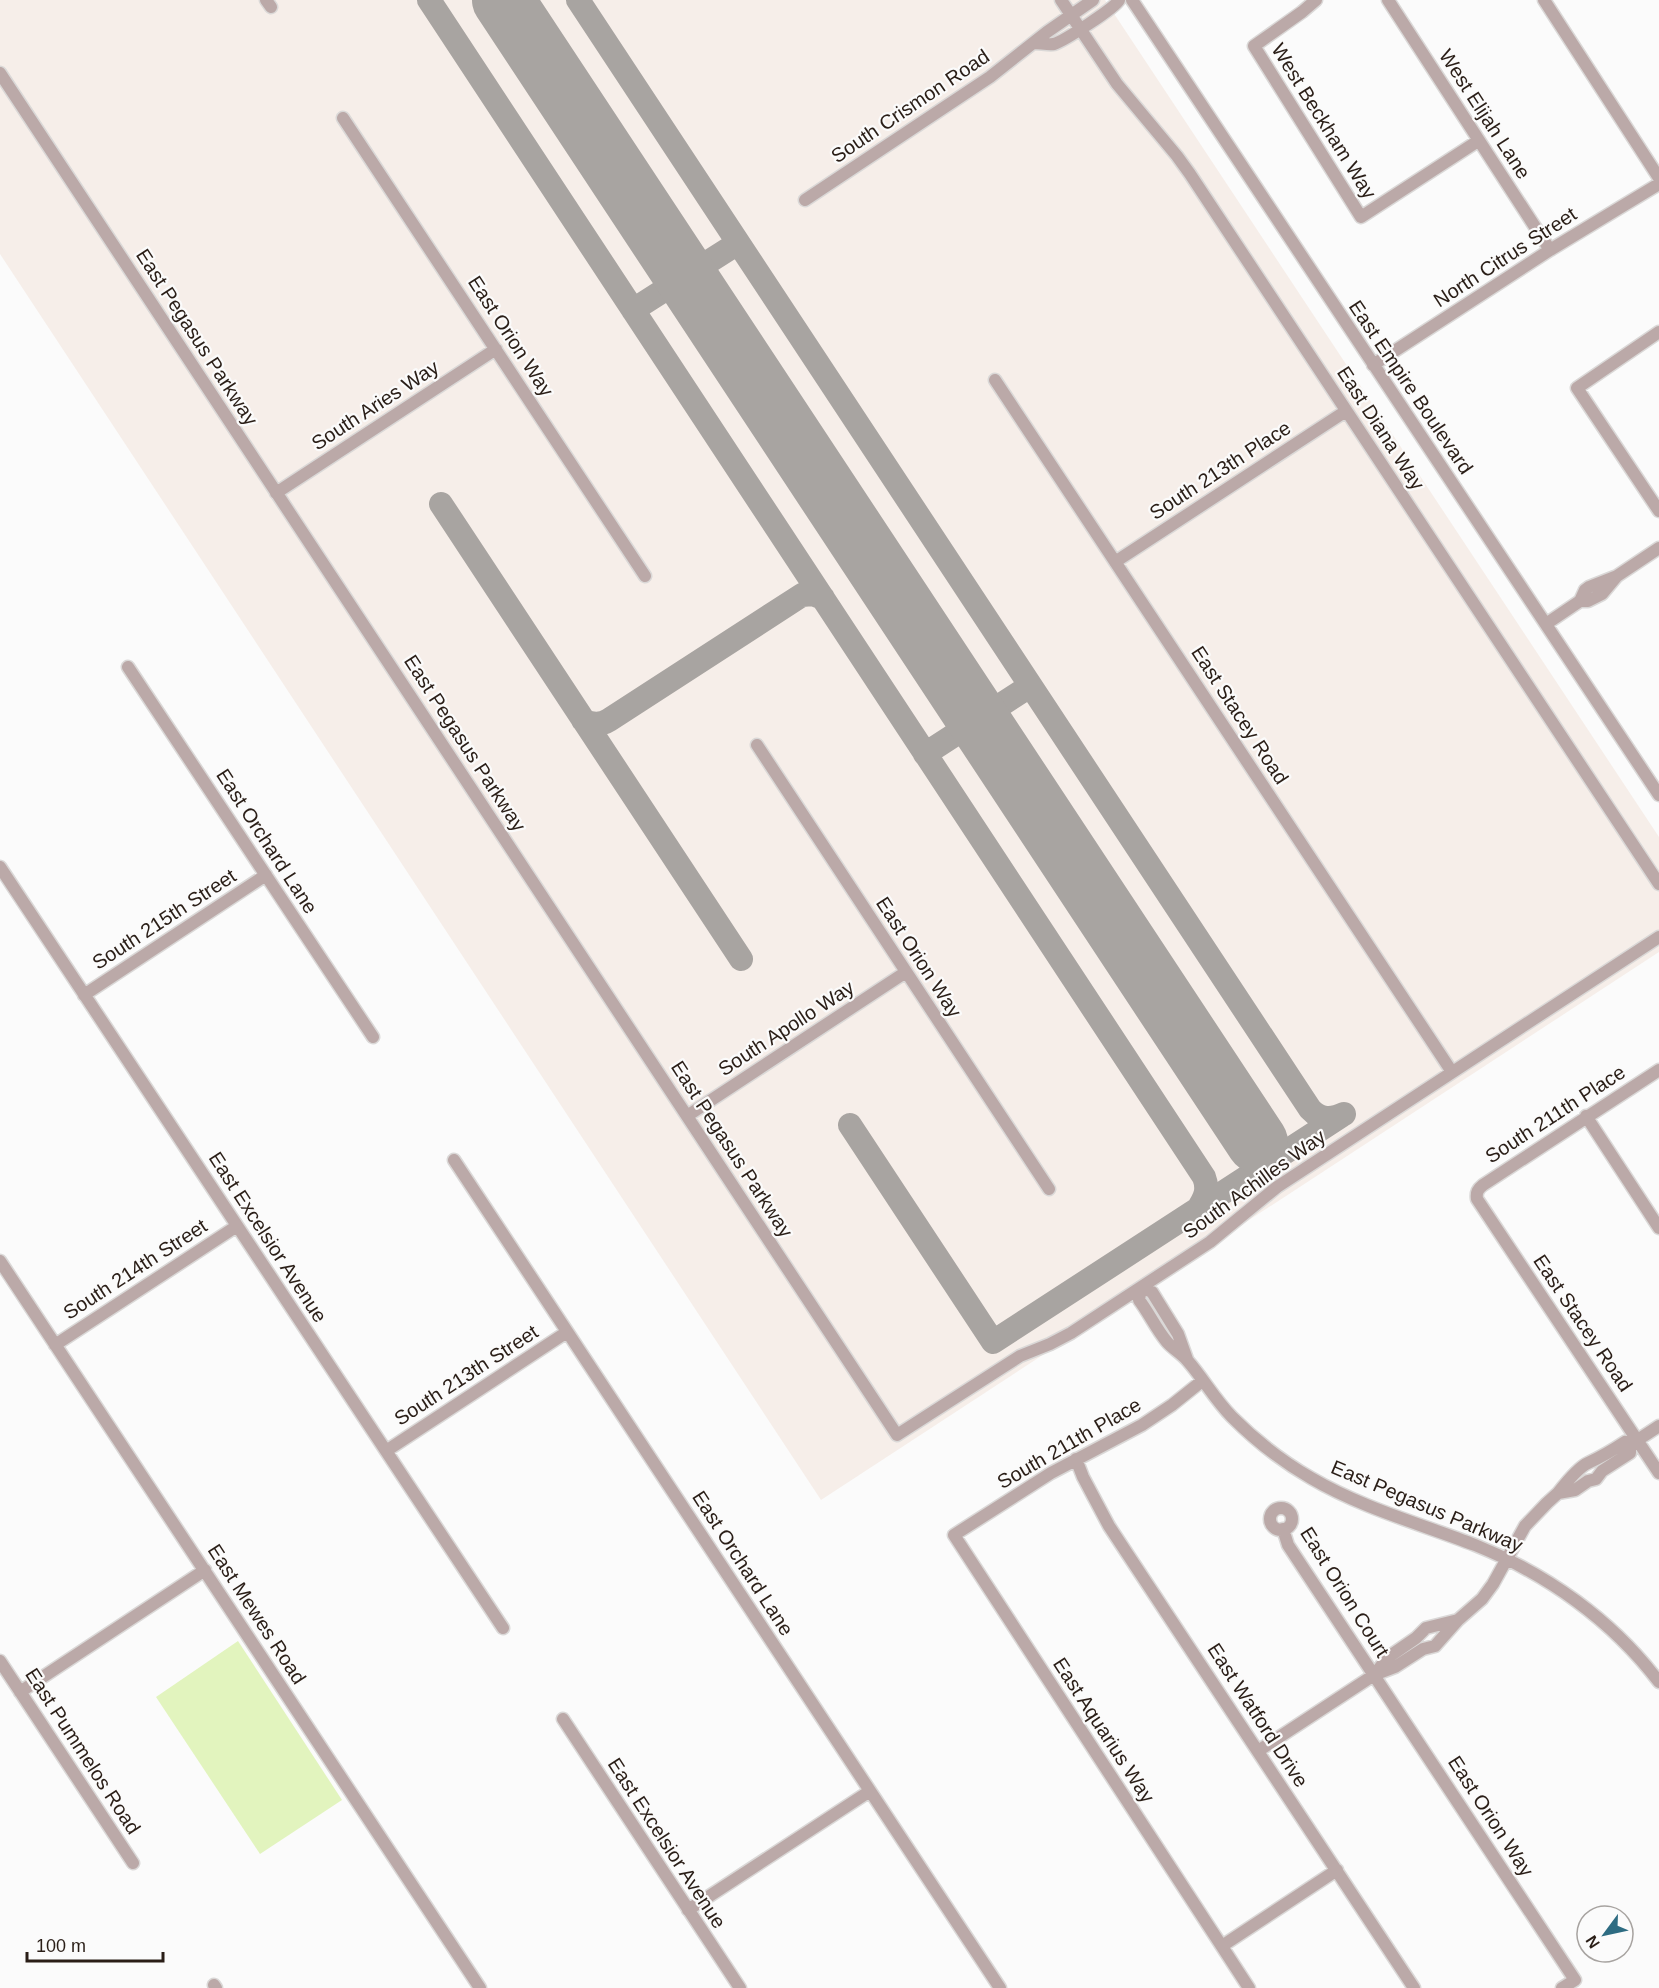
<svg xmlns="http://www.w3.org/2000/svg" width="1659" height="1988" font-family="Arial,sans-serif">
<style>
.built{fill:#f6eee9}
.green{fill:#e2f4be}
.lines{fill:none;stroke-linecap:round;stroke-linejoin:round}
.taxiway{stroke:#a8a4a1;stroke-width:24}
.runway{stroke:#a8a4a1;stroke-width:62}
.minor-casing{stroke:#dad8d7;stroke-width:15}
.minor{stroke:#bba9a8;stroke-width:12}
.labels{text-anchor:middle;stroke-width:4.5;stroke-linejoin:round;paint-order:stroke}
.street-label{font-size:20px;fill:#2a1e17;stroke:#fbfbfb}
</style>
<rect width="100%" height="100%" fill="#fbfbfb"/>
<path class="built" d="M0,0h1105l554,837v115l-838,548 -821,-1246z"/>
<path class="green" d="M238,1641l104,159 -82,54 -104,-157z"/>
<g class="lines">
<path class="taxiway" d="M429,0l775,1177c5,13 1,21 -6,32
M578,0l732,1109c10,11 21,11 34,5
M633,310l105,-67
M441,504l300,455
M583,720c9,5 18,5 26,0l193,-125 11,-1 10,4
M925,754l105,-68
M850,1125l143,217 348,-226
M1257,1142c10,12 21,11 35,6"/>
<path class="runway" d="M503,0l754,1142"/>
<g class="minor-casing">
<path id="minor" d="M266,0l5,7
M1061,0l56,84 60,72 13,18 469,710
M1132,0l527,795
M1316,0l-14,12 -48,34 107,171 117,-76
M1388,0l162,250
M1544,0l115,178
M1035,43c5,0 14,2 19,1 10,-3 61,-36 65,-44
M0,73l897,1362 123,-79 30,-12 21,-11 139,-91 67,-55 382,-250
M343,118l302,458
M805,200l185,-123 57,-45 46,-32
M1659,332l-82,56 82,123
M1373,365l177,-115 109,-66
M995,380l457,692
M276,493l220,-144
M1115,562l231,-151
M1580,601l5,-11 4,-3 28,-11 42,-28
M1546,624l34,-23h8l14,-7 15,-18
M128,667l245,370
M757,745l292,444
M0,867l503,761
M84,995l182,-120
M1659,1070l-176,115c-5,4 -7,7 -6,14l182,274
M687,1116l219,-144
M1586,1116l73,112
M454,1160l546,828
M0,1261l480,727
M55,1345l182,-119
M1187,1359l-9,-25 -26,-42 -11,-5 -2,13c10,13 17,29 28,42 6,7 14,11 20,18 16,18 28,40 45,57 23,23 51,45 79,61 51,30 110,46 164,67 72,29 137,75 184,137
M1202,1381l-30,24 -30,20 -91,48 -97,62 295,453
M1625,1442l5,4v7l-28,18 -6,8 -8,2 -13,9 -17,3c7,-9 21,-26 30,-30 13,-6 25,-13 37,-21z
M1630,1445l29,-19
M386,1451l181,-119
M1076,1459l7,18 26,49 305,462
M1270 1519a11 11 0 1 1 22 0a11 11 0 1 1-22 0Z
M1283,1529l5,16 287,435 -13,8
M0,1661l133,202
M1375,1674l12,-16 29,-20 10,-10 32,-8
M20,1692l185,-122
M563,1719l177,269
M1258,1751l116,-76 21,-8 28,-18 12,-3 23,-26 24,-21 11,-15 32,-58 22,-23 11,-10
M688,1910l182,-119
M1222,1946l115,-76
M214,1985l2,3"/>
</g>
<use href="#minor" class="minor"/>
</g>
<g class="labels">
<g class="street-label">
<text transform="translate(910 106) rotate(-34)" y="7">South Crismon Road</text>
<text transform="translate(1485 114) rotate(57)" y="7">West Elijah Lane</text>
<text transform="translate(1324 121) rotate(58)" y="7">West Beckham Way</text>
<text transform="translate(1505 257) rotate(-33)" y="7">North Citrus Street</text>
<text transform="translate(511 336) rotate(57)" y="7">East Orion Way</text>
<text transform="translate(197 337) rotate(57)" y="7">East Pegasus Parkway</text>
<text transform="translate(1411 387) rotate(56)" y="7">East Empire Boulevard</text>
<text transform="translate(375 405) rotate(-33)" y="7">South Aries Way</text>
<text transform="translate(1381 428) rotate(57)" y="7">East Diana Way</text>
<text transform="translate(1220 470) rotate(-33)" y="7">South 213th Place</text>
<text transform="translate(1240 715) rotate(57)" y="7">East Stacey Road</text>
<text transform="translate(465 743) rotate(57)" y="7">East Pegasus Parkway</text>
<text transform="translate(267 841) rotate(57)" y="7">East Orchard Lane</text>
<text transform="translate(164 919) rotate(-33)" y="7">South 215th Street</text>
<text transform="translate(919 957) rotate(57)" y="7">East Orion Way</text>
<text transform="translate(786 1028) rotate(-33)" y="7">South Apollo Way</text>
<text transform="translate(1555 1114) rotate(-33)" y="7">South 211th Place</text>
<text transform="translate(732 1149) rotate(57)" y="7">East Pegasus Parkway</text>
<text transform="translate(1254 1184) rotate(-36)" y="7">South Achilles Way</text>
<text transform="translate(268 1237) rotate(57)" y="7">East Excelsior Avenue</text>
<text transform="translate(135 1269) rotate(-33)" y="7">South 214th Street</text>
<text transform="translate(1583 1323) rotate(56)" y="7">East Stacey Road</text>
<text transform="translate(466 1375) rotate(-33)" y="7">South 213th Street</text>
<text transform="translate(1069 1443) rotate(-30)" y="7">South 211th Place</text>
<text transform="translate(1427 1506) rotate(23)" y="7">East Pegasus Parkway</text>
<text transform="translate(743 1563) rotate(57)" y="7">East Orchard Lane</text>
<text transform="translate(1345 1592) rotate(58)" y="7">East Orion Court</text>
<text transform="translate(257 1614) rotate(57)" y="7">East Mewes Road</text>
<text transform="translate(1258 1715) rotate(57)" y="7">East Watford Drive</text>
<text transform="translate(1104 1730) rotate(57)" y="7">East Aquarius Way</text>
<text transform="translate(83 1751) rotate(57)" y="7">East Pummelos Road</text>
<text transform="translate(1491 1816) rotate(57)" y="7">East Orion Way</text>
<text transform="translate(667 1843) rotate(57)" y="7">East Excelsior Avenue</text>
</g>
</g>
<g transform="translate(1605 1934) rotate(237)"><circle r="28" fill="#fbfbfb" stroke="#a7a3a0" stroke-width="1.5"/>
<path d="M0-4.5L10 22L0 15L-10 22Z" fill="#2e6c82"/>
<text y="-9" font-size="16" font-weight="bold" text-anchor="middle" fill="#2a1e17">N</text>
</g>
<path d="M27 1952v9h136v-9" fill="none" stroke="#2a1e17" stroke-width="3"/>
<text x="36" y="1952" font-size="18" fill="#2a1e17" stroke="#fbfbfb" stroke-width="4.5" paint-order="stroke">100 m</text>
</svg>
